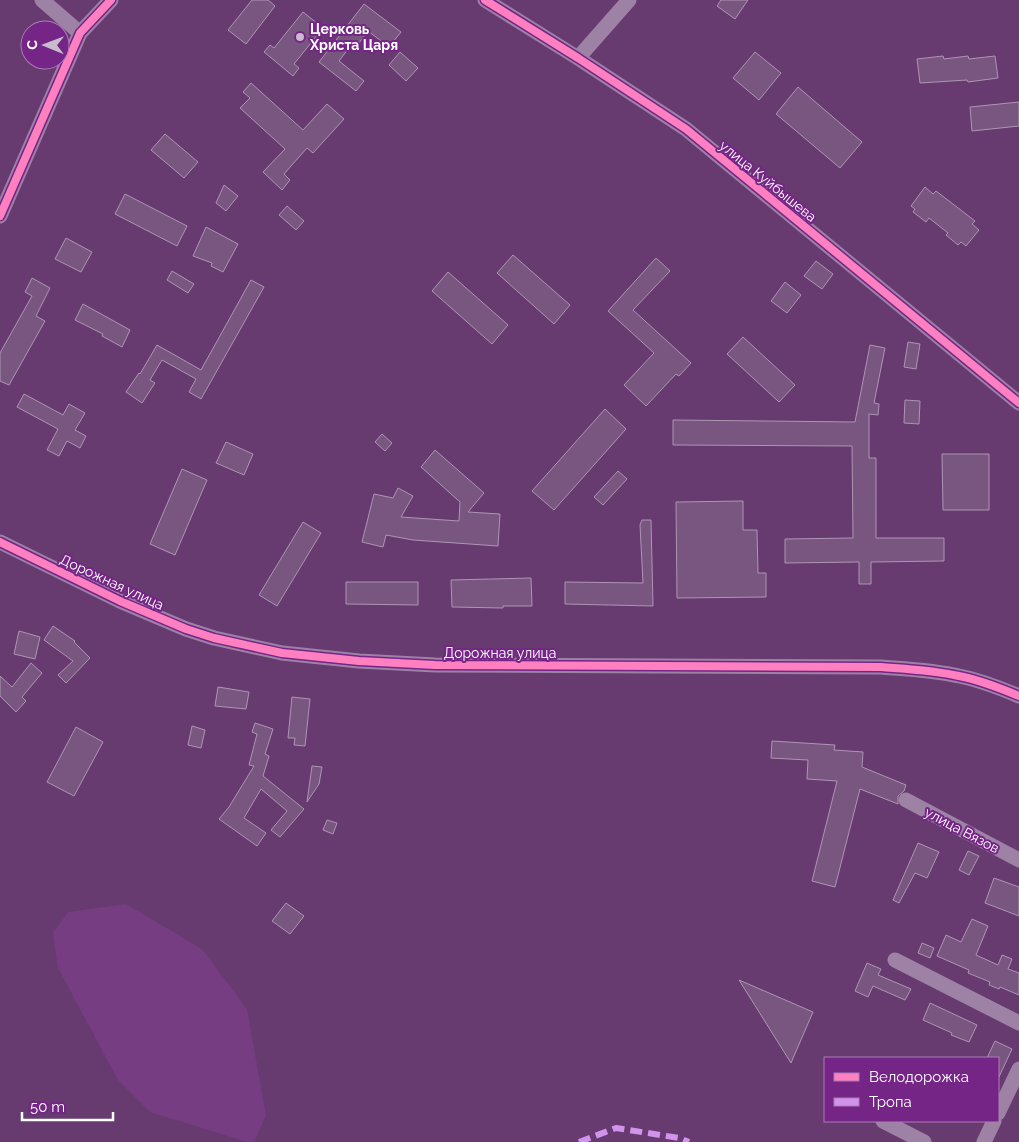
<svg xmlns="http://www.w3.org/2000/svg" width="1019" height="1142" font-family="Raleway,sans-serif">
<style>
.water{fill:#763d82}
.building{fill:#795680;stroke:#ae95b4}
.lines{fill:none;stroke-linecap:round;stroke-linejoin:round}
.minor{stroke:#9e82a6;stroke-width:15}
.quiet{stroke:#d193ec;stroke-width:6;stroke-dasharray:12 6;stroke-linecap:butt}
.cycleway-casing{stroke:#752586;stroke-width:11}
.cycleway{stroke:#ff80c0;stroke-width:8}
.poi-dot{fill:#cabacd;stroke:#752586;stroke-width:2}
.labels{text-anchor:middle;stroke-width:4;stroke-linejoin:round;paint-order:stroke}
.poi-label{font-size:14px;font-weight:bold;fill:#fff;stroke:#752586;text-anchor:start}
.street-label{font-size:14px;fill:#fff;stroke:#752586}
</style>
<rect width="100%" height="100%" fill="#673b70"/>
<path class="water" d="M126,904l76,45 45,60 19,107 -12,26h-7l-97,-30 -32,-32 -60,-112 -5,-35 15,-21z"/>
<path class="building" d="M252,0h16l7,6 -29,38 -18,-14z
M721,0h27l-13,19 -18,-13z
M364,4l37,28 -12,15 -21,-16 -9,12 -4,-3 -16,21 25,20 -8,10 -37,-29z
M303,12l20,16 -29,36 5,4 -6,8 -29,-24 6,-7 4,3z
M400,52l18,16 -12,13 -17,-16z
M755,52l26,21 -22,27 -26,-22z
M943,56l1,3 24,-3 1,3 26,-3 3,22 -30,4 -1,-2 -47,3 -3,-24z
M251,83l52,47 24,-26 17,15 -31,34 -6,-5 -23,26 6,6 -8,10 -19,-18 22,-23 -45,-41 10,-10 -7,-6z
M798,87l64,55 -22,26 -64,-54z
M1019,102v24l-47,5 -2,-24z
M165,134l33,28 -14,16 -33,-28z
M224,185l14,11 -12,15 -10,-8z
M925,187l8,7 3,-3 39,30 -3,3 7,6 -13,16 -5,-4 -3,3 -12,-10 2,-2 -19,-15 -3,4 -13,-10 2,-3 -4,-3z
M125,194l62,32 -10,20 -62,-32z
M287,206l17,15 -8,9 -17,-15z
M206,227l32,17 -15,28 -12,-6 1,-3 -19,-7z
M66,238l26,14 -11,20 -26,-13z
M513,255l57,50 -16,19 -57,-51z
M656,258l14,13 -37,39 58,53 -12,13 -3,-2 -30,32 -22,-21 30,-32 -46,-42z
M816,261l17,13 -11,15 -18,-13z
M172,271l22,13 -6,9 -21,-13z
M448,272l60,53 -16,19 -60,-53z
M32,278l18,10 -14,28 9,5 -36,64 -9,-4v-28l32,-57 -7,-4z
M251,280l13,7 -63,112 -12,-7 7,-13 -34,-19 -12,20 5,3 -13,20 -16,-11 13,-19 1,1 17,-29 44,25z
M785,282l16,13 -14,18 -16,-12z
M83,304l47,26 -8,17 -20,-11 1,-2 -28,-14z
M743,337l52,48 -16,17 -52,-48z
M908,342l12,2 -4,25 -12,-2z
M870,345l15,3 -11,55 5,1 -1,11 -9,-1v44h7v80h68v23l-73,1v22h-12v-22l-74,1v-24l68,-1 -1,-92 -179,-1v-25l182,2z
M24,394l39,21 6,-11 16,9 -10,17 11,6 -6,12 -13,-7 -8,15 -12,-6 11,-21 -41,-22z
M905,400l15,1 -1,23 -15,-1z
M605,409l21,20 -72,81 -22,-19z
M382,434l10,9 -7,8 -10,-9z
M226,442l27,12 -9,21 -28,-12z
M435,450l49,43 -16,19 32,2 -2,32 -85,-6 -27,-5 -3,12 -21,-5 12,-48 19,4 5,-10 15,8 -12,21 58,4 1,-19 -39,-35z
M942,454h47v56h-46z
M182,469l25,11 -32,75 -25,-11z
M618,471l9,8 -24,26 -9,-8z
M743,501v29h14l1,43h8v24l-89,1 -1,-96z
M642,520h9l2,86 -88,-2v-22l78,1 -3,-58z
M303,522l18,11 -44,73 -18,-11z
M531,578l1,28h-29v2l-51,-1 -1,-27z
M346,582h72v23l-72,-1z
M53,626l22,15 -1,1 16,16 -24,25 -8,-8 15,-14 -29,-21z
M19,631l21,6 -5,22 -21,-5z
M31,663l11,10 -20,24 4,4 -10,11 -16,-16v-20l12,11z
M218,687l31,5 -3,17 -31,-3z
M292,697l18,2 -5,47 -11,-1 1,-7h-7z
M255,723l18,6 -8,25 4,2 -6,20 41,33 -24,28 -9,-7 16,-19 -26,-22 -17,29 22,15 -9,13 -38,-27 10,-12 25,-41 -5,-1 8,-31 -5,-2z
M192,726l13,4 -4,18 -13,-3z
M76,727l27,15 -29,54 -27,-14z
M772,741l63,4 -1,5 29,2 -1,15 44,18 -2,6 -6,5v8l-38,-15 -25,98 -23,-6 25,-100 -30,-2 1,-19 -37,-2z
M312,766l10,1 -3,17 -12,18z
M327,820l10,3 -4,11 -10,-4z
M918,843l21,9 -12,26 -12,-5 -16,30 -6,-3z
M968,851l11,5 -10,19 -10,-5z
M994,878l25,9v29l-34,-13z
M286,903l18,13 -14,18 -18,-13z
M972,919l16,7 -12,29 22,10 4,-10 10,4 -4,10 11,4v22l-19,-8 -1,2 -10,-4 1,-3 -22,-9 1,-3 -32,-14 9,-21 15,7z
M922,943l12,5 -4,10 -12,-5z
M867,963l14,6 -3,6 33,14 -6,11 -32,-14 -5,11 -13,-6z
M739,980l74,32 -22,51z
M930,1003l47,22 -8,17 -18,-7 1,-2 -29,-13z
M995,1041l17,8 -14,30v-21h-11z"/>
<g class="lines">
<path class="minor" d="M42,0l38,33
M485,0l93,58 108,71 333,274
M578,58l51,-58
M0,216l80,-183 31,-33
M0,542l120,59 66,28 28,9 68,15 77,8 76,4 446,2c26,2 52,3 78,9 21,4 41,12 60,20
M906,800l113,60
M895,960l124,63
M998,1113l21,-44
M883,1121l41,21
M984,1142l10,-21"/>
<path class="quiet" d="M579,1142l37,-14 63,10 10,4"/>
<g class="cycleway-casing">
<path id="cycleway" d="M485,0l93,58 108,71 333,274
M0,216l80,-183 31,-33
M0,542l120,59 66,28 28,9 68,15 77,8 76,4 446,2c26,2 52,3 78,9 21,4 41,12 60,20"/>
</g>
<use href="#cycleway" class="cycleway"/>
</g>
<circle class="poi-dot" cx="300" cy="37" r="5"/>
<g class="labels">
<g class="poi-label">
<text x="310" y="34">Церковь<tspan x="310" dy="16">Христа Царя</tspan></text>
</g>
<g class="street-label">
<text transform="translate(768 181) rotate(39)" y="5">улица Куйбышева</text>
<text transform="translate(112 582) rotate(25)" y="5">Дорожная улица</text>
<text x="500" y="658">Дорожная улица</text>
<text transform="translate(962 830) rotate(28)" y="5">улица Вязов</text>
</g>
</g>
<rect x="824" y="1057" width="175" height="65" fill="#752586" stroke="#ac7cb6"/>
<rect x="834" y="1073" width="25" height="8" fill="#ff80c0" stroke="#ac7cb6"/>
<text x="869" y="1082" font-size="15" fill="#ffffff">Велодорожка</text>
<rect x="834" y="1098" width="25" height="8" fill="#d193ec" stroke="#ac7cb6"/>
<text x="869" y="1107" font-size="15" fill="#ffffff">Тропа</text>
<g transform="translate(45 45) rotate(271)"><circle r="24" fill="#752586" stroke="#ac7cb6"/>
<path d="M0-4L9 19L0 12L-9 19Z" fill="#cabacd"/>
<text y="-8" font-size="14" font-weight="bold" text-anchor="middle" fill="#ffffff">С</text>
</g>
<path d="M22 1112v8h91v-8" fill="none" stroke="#ffffff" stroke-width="2.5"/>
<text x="30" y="1112" font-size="15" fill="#ffffff" stroke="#752586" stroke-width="4" paint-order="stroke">50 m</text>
</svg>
